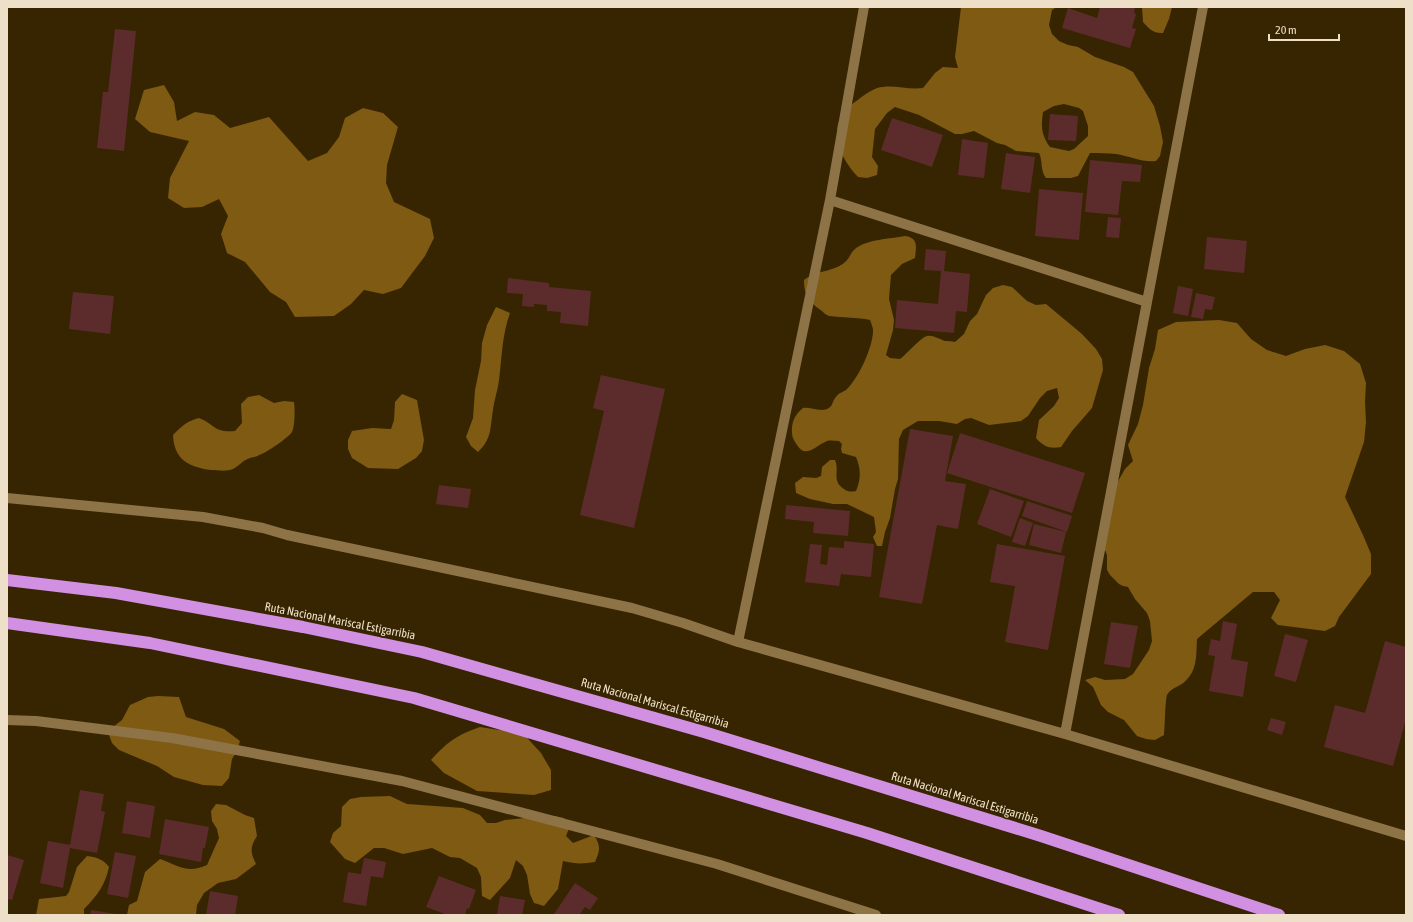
<svg xmlns="http://www.w3.org/2000/svg" width="1413" height="922" font-family="'Asap Condensed',sans-serif">
<style>
.forest{fill:#7e5a12;fill-rule:evenodd}
.building{fill:#5c2c2d}
.lines{fill:none;stroke-linecap:round;stroke-linejoin:round}
.street{stroke:#8e7347;stroke-width:10}
.highway{stroke:#d290e2;stroke-width:12}
.labels{text-anchor:middle;stroke-width:3.5;stroke-linejoin:round;paint-order:stroke}
.street-label{font-size:12px;fill:#eee0c8;stroke:#372501}
</style>
<rect width="100%" height="100%" fill="#372501"/>
<path class="forest" d="M961,7h96l-5,3 -3,15 3,9 7,7 9,4 10,2 17,10 29,10 9,5 21,34 6,20 3,16 -3,14 -4,5c-12,2 -27,-5 -40,-7 -8,-1 -17,-1 -26,-1l-12,23 -7,2h-25c-6,-7 -3,-17 -7,-25l-23,-2 -11,-6 -8,-2 -23,-12 -12,3h-7l-36,-19 -24,-8 -8,6 -12,16 -3,28 6,9 -1,9 -10,3 -9,-1c-15,-16 -28,-39 -17,-61 4,-7 11,-12 18,-17 5,-4 16,-12 24,-12 12,-2 26,3 40,1l12,-15 8,-6 15,1 -3,-11zM1064,104l15,4 4,3 5,15v10l-14,13 -5,2 -19,-4c-9,-13 -9,-20 -7,-35l11,-6z
M1142,7h30l-3,12 -6,14c-9,1 -15,-5 -20,-11z
M164,85l10,17 3,19 18,-9 19,3 16,13 39,-11 39,44 19,-8 12,-16 6,-19 18,-10 20,5 15,14 -11,38 -1,18 8,19 36,17 4,19 -9,18 -24,32 -18,6 -19,-4 -13,14 -17,12 -39,1 -9,-15 -16,-10 -25,-30 -18,-9 -6,-19 7,-18 -9,-17 -17,8 -18,1 -16,-10 2,-20 19,-37 -39,-9 -15,-13 9,-29z
M905,236c14,2 11,11 10,22l-13,6 -11,11 -2,24 5,21 -1,10 -7,25 4,3 10,1c6,-4 21,-22 27,-23 6,-1 12,3 18,5 3,0 7,0 10,1l9,-8 6,-13 7,-7 9,-19 7,-7 10,-3 9,2 15,14 9,4 10,-1 36,30 14,15 6,10 1,11 -11,38 -20,23 -11,16c-11,2 -17,0 -25,-9l3,-18 15,-14 5,-8 -2,-10 -10,3 -7,7 -12,18 -7,5 -32,4 -18,-7 -6,1 -8,5 -18,-3h-21l-15,9 -4,9 -1,40 -3,10 -5,29 -5,14 -3,14h-5l-4,-9 3,-5 -2,-15 -27,-13h-14l-23,-5 -14,-6 -1,-10 8,-6 13,1 5,-2 1,-9 8,-7h5c5,12 -4,20 9,29 4,3 7,3 12,2 5,-12 5,-22 0,-34l-14,-4 -1,-4 1,-5 -3,-3c-4,0 -8,-1 -12,0 -12,5 -21,18 -30,4 -3,-4 -5,-8 -5,-12 -1,-10 3,-19 11,-25 7,-1 17,4 24,1 6,-2 5,-8 9,-12 3,-5 9,-5 12,-9 11,-11 26,-43 25,-59 -1,-3 -2,-7 -3,-9 -13,-3 -27,-2 -41,-4 -3,-1 -5,-3 -7,-5 -13,-9 -18,-15 -18,-31 13,-10 23,-7 37,-15 9,-5 8,-11 14,-16 12,-10 35,-10 50,-13z
M496,307l14,6c-8,22 -8,44 -11,67 -1,10 -5,20 -6,30 -3,18 -1,29 -15,42l-7,-6 -5,-9 7,-19 2,-28 6,-29 1,-18 5,-18z
M1219,320l18,3 14,16 16,11 19,6 19,-7 20,-4 19,6 16,13 6,19 -1,19 1,20 -2,20 -19,55 18,38 8,19v20l-32,43 -4,9 -10,5 -47,-6 -7,-7 9,-18 -6,-8h-21l-56,47c-1,17 1,33 -15,45 -5,3 -12,5 -15,11 -2,6 -2,32 -3,40l-9,5 -9,-1 -9,-3 -13,-16 -16,-8 -7,-7 -8,-18 -8,-7 10,-3 10,3 20,-1 8,-5 16,-24 3,-9 -2,-20 -3,-8 -12,-14 -7,-12 -5,-1 -4,-2 -9,-9 -3,-5v-15l-4,-10 2,-41 20,-35 8,-8 -5,-16 10,-21 5,-19 6,-37 6,-19 3,-19 18,-8z
M402,394l15,6 7,40 -2,11 -6,7 -18,11 -30,-1 -16,-10 -4,-9v-9l4,-9 20,-3 19,1 3,-9 1,-18z
M259,395l15,8 10,-2 10,1c1,7 1,23 -2,30 -4,6 -26,21 -33,23 -2,2 -6,2 -9,3 -7,2 -11,8 -17,11 -7,3 -15,1 -22,1 -22,-3 -37,-10 -38,-35 9,-9 14,-14 26,-17 17,7 15,15 36,13l7,-8 -1,-19 7,-7z
M158,696l21,1 7,20 38,12 16,12 -3,10 -5,8 -3,19 -7,8 -19,-1 -29,-8 -17,-11 -38,-16 -7,-7 -3,-8 4,-8 9,-7 8,-15 18,-8z
M480,727l19,3 19,-2 23,25 10,17v20l-17,5 -57,-4 -33,-18 -13,-13c16,-18 26,-25 49,-33z
M390,796l17,8 56,4 17,7 7,8h9l9,-3 20,-2 21,1 9,-3 9,2 6,8 -4,10 7,7 21,-8c7,11 6,15 1,27 -12,2 -20,2 -32,-1l-5,28 -14,17 -10,-3 -4,-9 -3,-19 -4,-9 -7,-6 -6,18 -20,22 -8,-4 -1,-19 -4,-9 -17,-10 -10,-1 -18,-9 -29,6 -19,-6h-10l-19,15 -10,-4 -15,-17 3,-9 8,-7 1,-19 8,-8 11,-2z
M216,804l10,1 19,10 9,3 3,18c-7,11 -7,16 -1,28l-20,15 -18,4 -14,10 -7,12 -1,10h-69l2,-10 8,-4 8,-29 15,-13c19,7 27,15 47,6l12,-27 -2,-9 -5,-8 -1,-10z
M87,856c9,1 16,3 22,11 -4,18 -11,28 -25,42v6h-48l3,-16 27,-3 3,-4 8,-25z"/>
<path class="building" d="M1100,7h35l-1,6 2,1 -4,14 4,1 -6,19 -68,-20 6,-20 29,10z
M115,29l21,2 -12,120 -27,-3 6,-56h5z
M1050,114l28,2 -2,25 -28,-1z
M892,118l51,17 -11,32 -51,-17z
M962,139l26,4 -4,35 -26,-3z
M1006,153l29,4 -5,36 -29,-4z
M1090,160l52,5 -2,17 -18,-1 -4,34 -33,-3z
M1039,189l44,4 -4,47 -44,-4z
M1108,217l13,1 -2,20 -13,-1z
M1207,237l40,4 -3,32 -40,-4z
M926,249l20,2 -2,20 26,3 -3,38 -11,-1 -2,22 -59,-5 2,-28 41,4 3,-33 -17,-1z
M508,278l41,5v4l42,4 -3,35 -28,-3 1,-11 -14,-1v-6l-13,-1v3l-12,-1 1,-12 -16,-1z
M1178,286l15,3 -5,27 -15,-3z
M73,292l41,4 -4,38 -41,-5z
M1196,293l19,4 -3,13 -7,-1 -2,10 -12,-2z
M601,375l64,14 -31,139 -54,-13 24,-104 -11,-3z
M910,429l43,7 -8,45 21,3 -8,45 -21,-4 -15,79 -43,-7z
M960,433l125,40 -13,40 -125,-40z
M439,485l32,4 -3,19 -32,-4z
M990,489l34,12 -13,36 -34,-13z
M1027,501l45,15 -5,16 -45,-16z
M786,505l64,6 -2,25 -35,-3 1,-11 -29,-3z
M1020,518l13,5 -8,23 -13,-4z
M1034,524l32,8 -5,21 -32,-8z
M844,541l30,3 -3,33 -30,-3 -2,12 -34,-4 5,-38 12,1 -2,19 7,1 2,-18 15,1z
M997,544l68,12 -17,94 -43,-8 10,-56 -25,-4z
M1223,621l14,3 -6,35 17,3 -5,35 -34,-6 6,-35 -7,-1 3,-16 9,2z
M1111,622l27,4 -8,42 -26,-4z
M1285,634l23,6 -12,42 -22,-6z
M1385,641l21,6v72l-13,47 -69,-19 11,-42 30,8z
M1271,718l15,4 -4,13 -15,-5z
M80,790l24,4 -3,17 4,1 -8,41 -27,-5 -7,40 -23,-5 8,-42 22,4z
M127,801l28,5 -5,32 -28,-5z
M165,819l44,8 -4,21h-2l-2,14 -42,-8z
M115,852l21,4 -8,42 -21,-4z
M7,855l17,5 -12,40 -4,-1 -1,3z
M364,858l22,4 -3,16 -12,-2 -5,30 -23,-4 5,-30 13,2z
M439,876l37,14 -7,19 -2,-1 -2,7h-17l-22,-8z
M575,883l23,15 -8,12 -5,-3 -6,8h-23l-2,-1z
M210,891l28,5 -3,19h-29z
M500,896l25,4 -3,15h-25z
M91,910l25,4v1h-26z"/>
<g class="lines">
<path class="street" d="M830,200l34,-193
M7,498l196,19 60,11 24,7 345,73 51,15 55,19 327,92 341,102
M738,642l92,-442 317,102
M7,720l29,1 136,17 230,43 315,83 159,51
M1065,734l138,-727"/>
<path class="highway" d="M7,580l109,13 187,34 119,25 282,80 337,104 238,79
M7,623l143,20 264,55 453,135 252,82"/>
</g>
<g class="labels">
<g class="street-label">
<text transform="translate(340 621) rotate(11)" y="4">Ruta Nacional Mariscal Estigarribia</text>
<text transform="translate(655 703) rotate(16)" y="4">Ruta Nacional Mariscal Estigarribia</text>
<text transform="translate(965 798) rotate(17)" y="4">Ruta Nacional Mariscal Estigarribia</text>
</g>
</g>
<rect width="1413" height="922" fill="none" stroke="#eee0c8" stroke-width="16"/>
<path d="M1269 34v6h70v-6" fill="none" stroke="#eee0c8" stroke-width="2"/>
<text x="1275" y="34" font-size="12" fill="#eee0c8" stroke="#372501" stroke-width="3" paint-order="stroke">20 m</text>
</svg>
